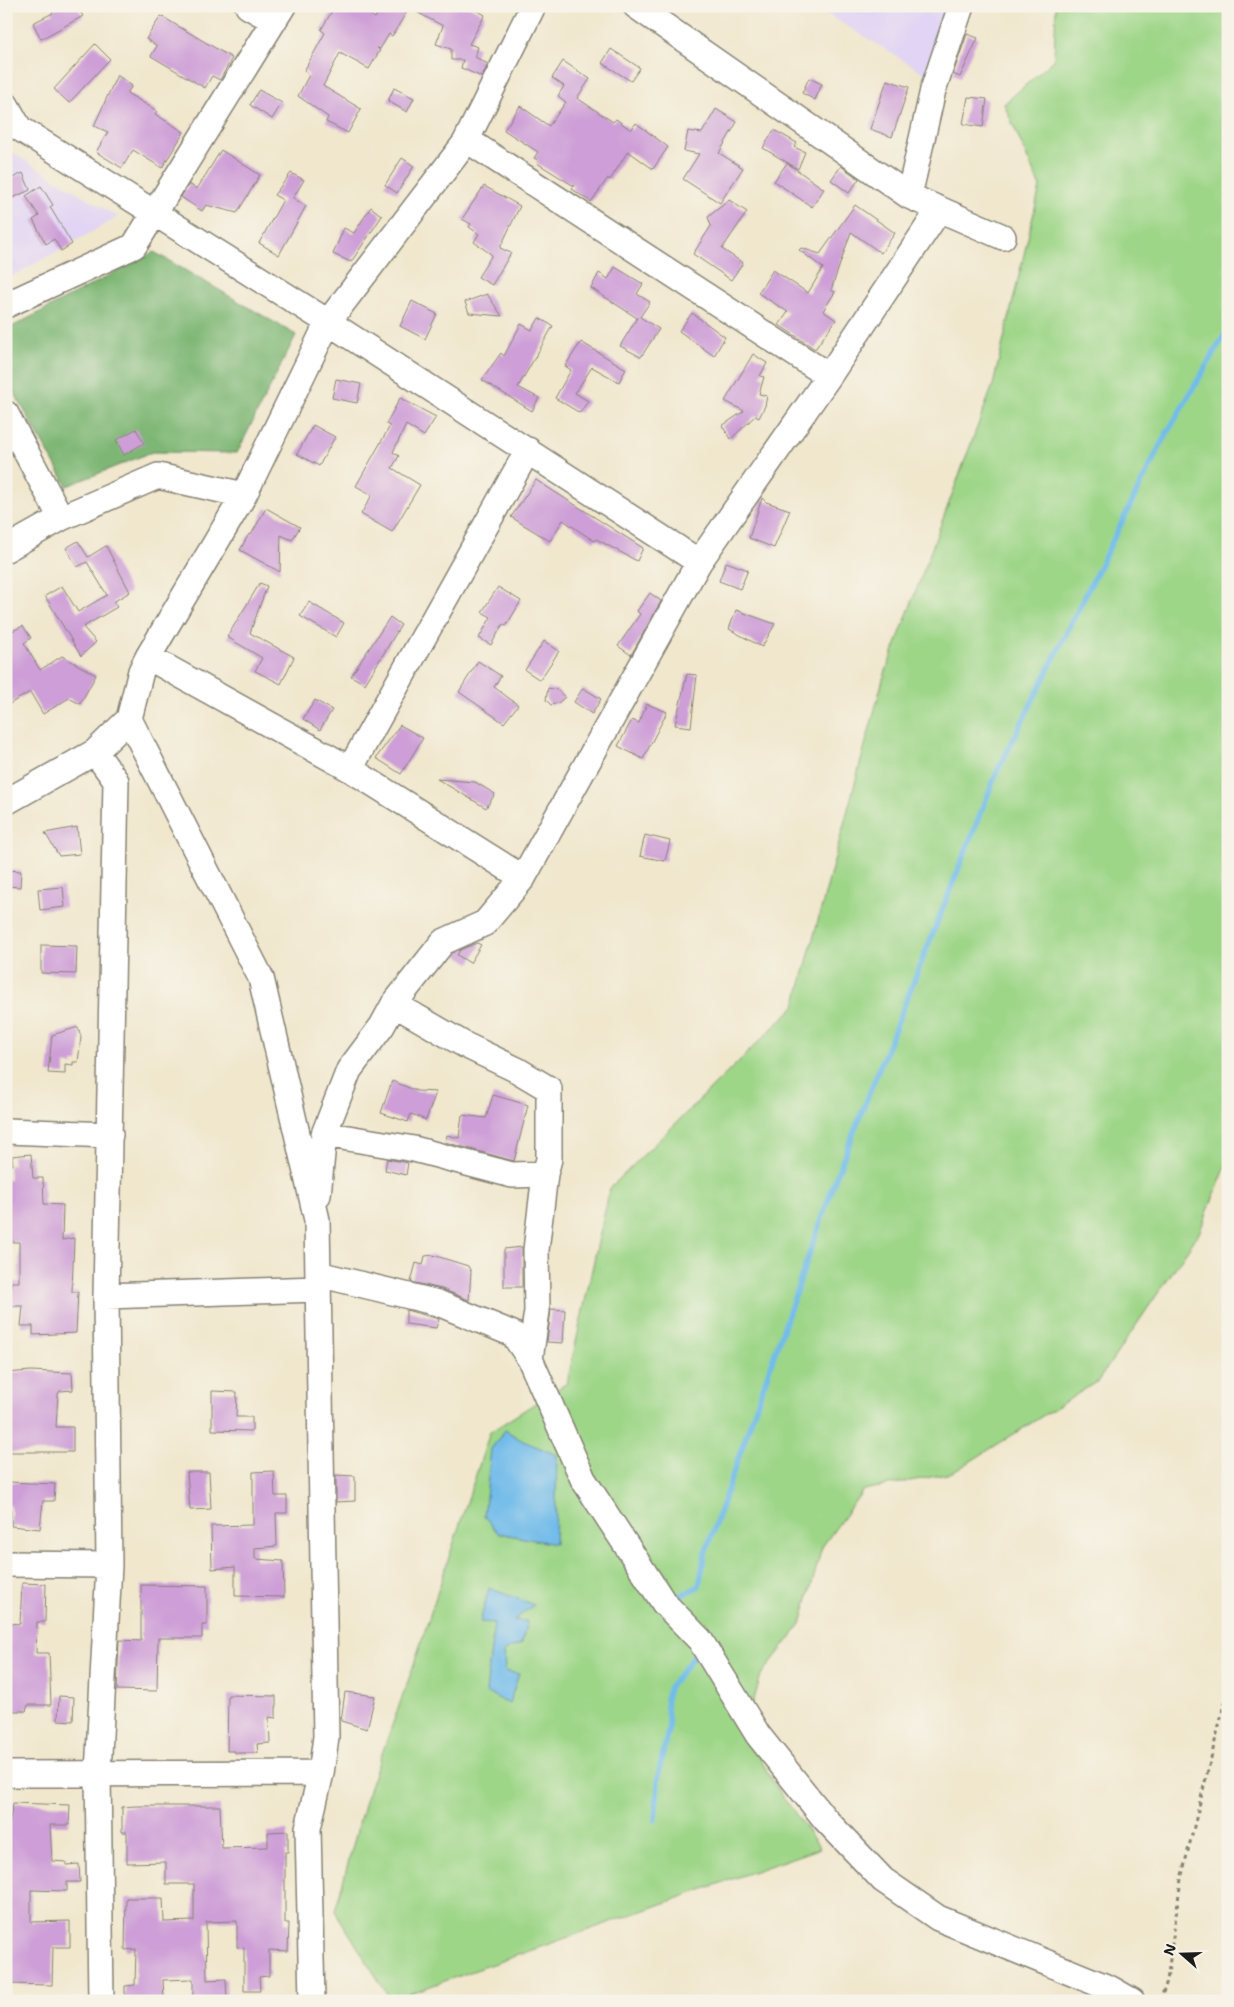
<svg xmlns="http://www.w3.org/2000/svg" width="1234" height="2007" font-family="'Shantell Sans',sans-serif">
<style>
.built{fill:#e1d4f4}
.green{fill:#9ed688;stroke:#5d7952}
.forest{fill:#7eb774;stroke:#4d6a48}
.water{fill:#72bcea;stroke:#476c83}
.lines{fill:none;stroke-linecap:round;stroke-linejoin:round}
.stream{stroke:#72bcea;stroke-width:5.5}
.building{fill:#cd9ed7}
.minor-casing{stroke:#868274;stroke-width:28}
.path{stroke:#868274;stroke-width:3;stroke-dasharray:4 4;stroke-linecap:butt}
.minor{stroke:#fff;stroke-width:25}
</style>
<rect width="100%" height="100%" fill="#f7f3e8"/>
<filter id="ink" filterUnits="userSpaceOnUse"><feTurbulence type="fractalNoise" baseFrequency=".02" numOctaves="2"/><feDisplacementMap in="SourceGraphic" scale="10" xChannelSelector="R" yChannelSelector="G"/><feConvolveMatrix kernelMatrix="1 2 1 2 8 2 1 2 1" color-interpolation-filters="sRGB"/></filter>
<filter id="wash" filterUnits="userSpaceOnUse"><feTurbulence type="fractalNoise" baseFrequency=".0096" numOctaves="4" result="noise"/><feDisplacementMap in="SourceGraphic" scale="20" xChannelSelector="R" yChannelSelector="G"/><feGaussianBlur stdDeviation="1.12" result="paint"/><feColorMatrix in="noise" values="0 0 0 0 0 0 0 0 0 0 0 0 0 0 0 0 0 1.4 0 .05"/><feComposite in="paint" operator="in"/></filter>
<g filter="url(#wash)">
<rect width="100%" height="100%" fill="#f0e7cd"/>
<path class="built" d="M814,6h135l-23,68z
M6,149l112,68 -112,63z"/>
<path class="green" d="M1056,6h172v1155l-29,72 -101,148 -146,92 -89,17 -41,57 -21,77 -40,51 -16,56 29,53 46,64 -429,152 -56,-89 30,-110 48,-134 77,-235 77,-49 43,-195 185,-182 88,-327 110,-294 47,-198 -36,-83 50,-44z"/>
<path class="forest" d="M154,252l142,83 -59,118 -85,-1 -85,34 -61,-108v-48z"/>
<path class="water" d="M505,1430l18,11 34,14 -2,89 -57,-11 -14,-17 7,-67z
M489,1588l45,17 -20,15 13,1 -5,22 -18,8 1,20 14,3 -10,30 -23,-12 8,-69 -14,-1z"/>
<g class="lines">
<path class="stream" d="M680,1606l-2,-9 21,-11 6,-32 131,-377 161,-405 166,-332 65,-111
M655,1820l4,-49 10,-45 -3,-27 4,-13 24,-30 1,-8"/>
</g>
<g id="blocks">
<path class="building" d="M60,6h17l6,10 -42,23 -8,-16 20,-10 -1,-2z
M335,6h22l18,12 7,-12h87l16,9 -16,29 9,3 -3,10 13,7 -6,13 -21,-9 2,-8h-12v-11l-15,-5 7,-18 -34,-18 -17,28 -3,-2 -9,15 -3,-1 3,2 -11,19 -29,-16 -17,33 38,23 -13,24 -22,-11 2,-5 -30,-21 11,-21 -5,-4 21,-38 -4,-3z
M161,16l71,42 -12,22 -8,-4 -7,12 -54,-32 6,-10 -11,-7z
M967,34l11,4 -18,39 -7,-3z
M95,44l15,15 -41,44 -15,-14z
M611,49l29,19 -9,13 -29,-18z
M563,61l27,18 -13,19 36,24 3,-3 15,11 5,-7 32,24 -15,22 -25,-18 -18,29 -2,-2 -17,24 -19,-13 2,-3 -37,-23 1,-3 -4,-2 4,-6 -34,-22 16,-24 29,20 17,-24 -8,-6 6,-10 -12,-8z
M117,75l15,11 -5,7 30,18 -2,3 29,18 -22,36 -29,-18 -11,18 -26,-16 12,-20 -14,-6z
M809,78l13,6 -7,16 -13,-7z
M887,80l22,7 -17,50 -22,-8z
M394,88l20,10 -7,14 -19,-11z
M259,90l23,13 -10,16 -22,-14z
M968,97l19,2 -4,28 -20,-3z
M716,109l21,13 -18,31 24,15 -23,35 -37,-24 16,-25 -15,-3 4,-20 14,2z
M774,130l23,13 -3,4 11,5 -7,17 -35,-21z
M221,150l39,25 -23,38 -31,-8 -4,6 -21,-14 8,-13 8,5z
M402,158l12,8 -17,27 -12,-8z
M787,163l37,26 -12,18 -38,-26z
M841,166l18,13 -10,14 -18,-13z
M23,173l7,17 -24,11v-20z
M291,173l13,7 -11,18 13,8 -27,49 -20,-12 24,-43 -9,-5z
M41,186l12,19 -3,2 22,37 -11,7 -7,-12 -8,5 -13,-24 6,-4 -13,-20z
M484,186l36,20 -20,42 11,5 -19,32 -14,-8 14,-22 -18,-13 5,-8 -10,-7 2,-3 -9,-5z
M729,200l18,12 -25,37 21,14 -12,17 -38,-26 18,-28 -3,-9z
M855,205l40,28 -14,20 -30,-21 -20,58 4,2 -12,19 13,9 -21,29 -36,-24 9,-13 -30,-19 15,-23 35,23 15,-25 -24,-18 2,-2 19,6z
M371,207l11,9 -31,46 -18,-8 11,-26 10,5z
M615,267l28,17 -6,10 13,8 -10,15 19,12 -18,28 -21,-11 17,-28 -46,-30 8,-15 9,6z
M487,294l15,22 -33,-3 -4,-11z
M412,301l25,13 -12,25 -25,-13z
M692,313l33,24 -11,19 -35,-25z
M539,318l14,8 -35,61 21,11 -7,13 -50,-31 19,-27 3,3 17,-32 11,6z
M581,342l45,27 -7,13 -27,-15 -17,26 13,8 -8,12 -25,-15 16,-28 -6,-4z
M753,354l14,9 -7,13 4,1 -5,17 8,2 -2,10 -6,12 -4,-2 -24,23 -9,-13 22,-15 -19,-10z
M336,379l25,5 -4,19 -25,-5z
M400,398l36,19 -12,19 -18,-11 -13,27 6,4 -7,12 28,17 -28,47 -31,-18 11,-19 -16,-9 34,-60 -4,-2z
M313,425l22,12 -16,29 -22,-12z
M136,429l8,14 -20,12 -8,-15z
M536,480l107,68 -6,13 -41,-22 -2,2 -31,-21 -13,21 -39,-24z
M762,498l4,4 24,8 -16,38 -25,-10z
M266,508l34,19 -8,13 -11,-5 -1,37 -40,-22 9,-16 2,1z
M78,541l10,16 18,-11 24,46 -17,10 4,5 -34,20 13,15 -15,14 -36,-60 17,-10 16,26 29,-17 -20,-33 -10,5 -11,-19z
M726,562l22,8 -8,19 -21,-8z
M260,583l7,3 -17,47 44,24 -13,27 -26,-13 7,-13 -35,-21z
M498,587l23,14 -15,25 -3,-2 -12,21 -12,-7 12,-21 -9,-5z
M650,593l11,8 -30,54 -13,-9 22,-32 -3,-3z
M309,602l35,21 -8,14 -36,-21z
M736,610l39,14 -13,23 -33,-18z
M390,617l11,8 -36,59 -14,-8z
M23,626l8,12 -7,5 16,27 22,-14 34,19 -16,29 -11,-6 -26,16 -13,-22 -24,14v-72z
M544,641l15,10 -19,29 -15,-10z
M478,661l23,15 -7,11 24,18 -14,18 -45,-31z
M687,674l10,1 -6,52 -16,-2z
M548,688l9,2 8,7 -7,6 -7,2 -5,-5z
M583,688l18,11 -9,15 -18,-12z
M315,700l17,10 -12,20 -17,-11z
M647,704l20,8 -24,47 -25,-13 14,-26 7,3z
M400,725l23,13 -22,36 -25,-16z
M437,779l38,3 20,12 -9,14z
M77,827l3,27 -21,2 -14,-23z
M645,835l25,6 -5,20 -25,-5z
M6,870l15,1 -1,16 -14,-1z
M63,887l2,20 -25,3 -2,-21z
M477,943l4,2 -11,18 -13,-8 3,-5z
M41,945l36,1 -1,28 -35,-1z
M78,1027l3,10 -3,25h-5v3l-8,-1v10l-17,-1 4,-38z
M392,1081l25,10 19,1 -10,28 -15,-6 -3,8 -27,-9z
M493,1095l35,10 -14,56 -69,-19 2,-7 12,3 3,-23 24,3z
M31,1154l2,24h10l1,26 19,1 -1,35 12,-2 -2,54h6l-2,41 -43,2v-9h-12l2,-20h-13l1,-24h8v-40h-13v-63h4l-1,-14h4l-1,-9z
M387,1159l21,4 -2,12 -21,-5z
M522,1247v40h-18v-38z
M433,1255l35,11 3,6 -2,28 -27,-11 -31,-7 5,-19 7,2 2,-9z
M551,1309l14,1 -2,33 -16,-1z
M406,1310l33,9 -3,9 -30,-4z
M31,1371l41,2 1,17 -13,1 -2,3 -2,33h17v25h-64l1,-31h-4v-48z
M212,1391l25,1 -1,25h16v14l-40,-1z
M274,1471l1,25h12v17h-11l1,33 -22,2v11l28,2 1,36 -49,-1v-29l-23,2 -1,-43 42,-1v-53z
M187,1472h22l2,37 -21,1z
M336,1475l19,1v25l-19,1z
M8,1482l47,2 -1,17h-11l-3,28 -29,-3v-20h-4z
M22,1583l24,1 -1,38h-8l-1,31h13l2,52h-23l-2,6h-20v-88l14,1z
M141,1585l66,1v39h-5v13h-44l-1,53 -40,-1 2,-50 22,1z
M345,1692l30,4 -8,33 -26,-8z
M228,1695l48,1v22l-7,-1 1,26 -13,1 1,9h-23v-2h-8z
M59,1696l15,1 -1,24 -15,-1z
M13,1803l57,2 -1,20h-19l2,36 14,1v3l13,-1 1,18h-13v9l-36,-1v32l39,-1v26h-17l-1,38 -46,-1v-64h3l-3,-78z
M136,1806h84l2,42 46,-1v-15l20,-1v21h-3v71h4l-1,28 -19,-1v26l-10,1 1,14h-16v-43l-7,-1v-26l-31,1 1,58 19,-1 1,22h-34v-22l-30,1 1,21h-39v-15l10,-1 1,-36 -11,1 1,-52h37l1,24 30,-1v-37h-28v-22l-39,1v-31h-5v-25z"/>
</g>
</g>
<g filter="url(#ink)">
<use href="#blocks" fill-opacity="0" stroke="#868274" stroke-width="1"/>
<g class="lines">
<g class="minor-casing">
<path id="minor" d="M248,6l25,14
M636,6l273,190 94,41
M6,105l13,23 309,194 371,240
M467,140l362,236
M909,196l24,-106 28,-84
M6,305l128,-59 149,-240
M6,414l55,104
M6,549l55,-31 97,-42 86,19
M148,657l202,112 173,109
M129,719l132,259 56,242 9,517 -5,36 -13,55 4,173
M95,752l21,29 -10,515 3,269 -11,208 3,228
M350,769l178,-319
M6,802l89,-50 34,-33 12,-48 7,-14 96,-162 84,-173 137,-179 68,-137
M394,1004l71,41 52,25 32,19v70l-4,15 -9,76 1,61 -7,48
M6,1131l104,4
M324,1134l90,15 98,26 33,-1
M318,1195l6,-61 25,-64 33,-44 12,-22 49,-62 42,-19 38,-45 176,-316 130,-186 110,-166
M318,1274l120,29 75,31 17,25 53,120 81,124 36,37 58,95 67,84 58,61 55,38 173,71 21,12
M106,1296l212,-7
M6,1564l103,1
M6,1774l315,-1"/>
</g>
<path class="path" d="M1160,2001l7,-20 14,-102 47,-190"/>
<use href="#minor" class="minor"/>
</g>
</g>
<rect width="1234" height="2007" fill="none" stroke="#f7f3e8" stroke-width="25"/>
<g transform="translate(1182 1954) rotate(290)" stroke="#f7f3e8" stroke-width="4" paint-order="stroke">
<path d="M0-4L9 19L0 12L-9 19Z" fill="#1c1c1c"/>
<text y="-8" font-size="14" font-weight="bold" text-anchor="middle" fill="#1c1c1c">N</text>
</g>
</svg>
